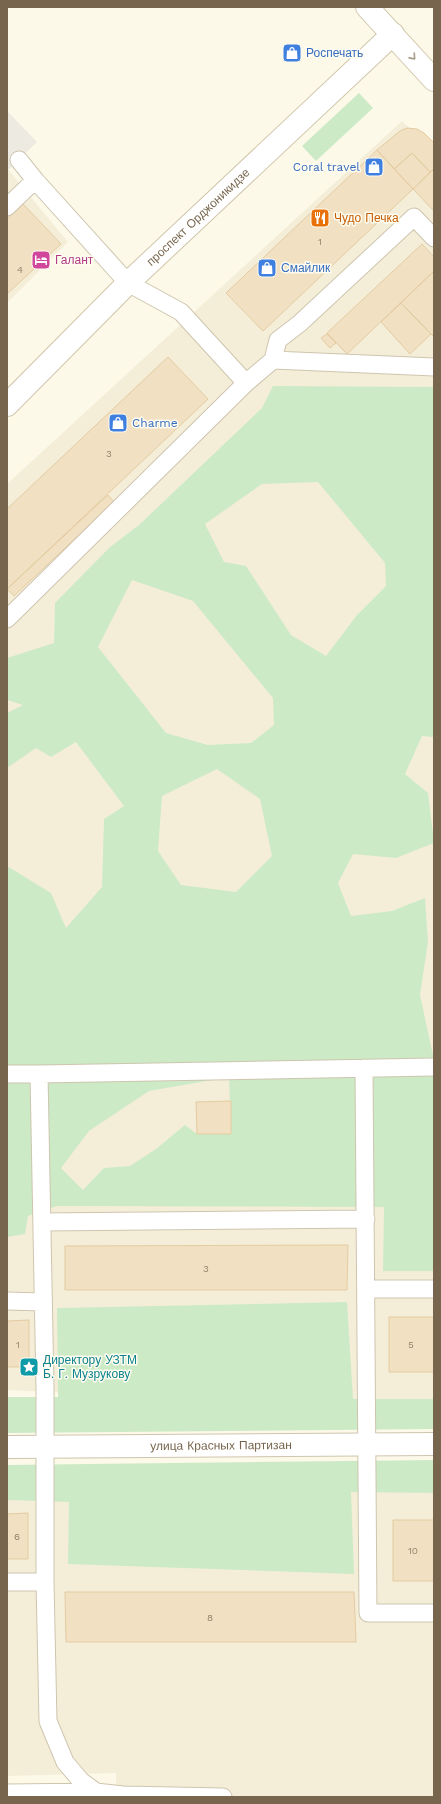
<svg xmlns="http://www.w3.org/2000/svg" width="441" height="1804" font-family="'Work Sans',sans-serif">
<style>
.residential{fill:#f4eed8}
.industrial{fill:#edeae2}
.green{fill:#cdeac7;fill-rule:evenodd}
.building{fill:#f1e0c1;stroke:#e4cba2}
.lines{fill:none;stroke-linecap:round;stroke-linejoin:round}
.lane-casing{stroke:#cec5af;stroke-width:19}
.street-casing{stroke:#cec5af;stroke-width:24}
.secondary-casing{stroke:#d1c6ac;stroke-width:24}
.lane{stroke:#fff;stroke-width:17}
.street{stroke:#fff;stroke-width:22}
.secondary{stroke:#fff;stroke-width:22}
.oneway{stroke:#a79c8b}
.labels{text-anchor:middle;stroke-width:3;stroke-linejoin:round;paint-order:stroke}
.number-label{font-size:10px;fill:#96846a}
.shop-label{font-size:12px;fill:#366cbe;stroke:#fffcf0;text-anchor:start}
.street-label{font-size:12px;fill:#77664d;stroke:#fffcf0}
.food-label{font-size:12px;fill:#c56008;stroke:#fffcf0;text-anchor:start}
.hotel-label{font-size:12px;fill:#b23c85;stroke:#fffcf0;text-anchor:start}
.culture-label{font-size:12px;fill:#0d838f;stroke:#fffcf0;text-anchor:start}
</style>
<rect width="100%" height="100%" fill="#fcf9e9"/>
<path class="residential" d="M402,121l32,31v1257l-427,-19v-906z
M7,168l61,74 -61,61z
M7,1474l427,3v320h-318v-24l-109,3z"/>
<path class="industrial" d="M7,111l30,31 -30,29z"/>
<path class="green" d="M359,93l14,15 -57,53 -14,-15z
M273,386l161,1v350l-12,-1 -17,38 23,19 6,50 -38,15 -43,-4 -15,29 13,33 41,-5 33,-13 3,44 -8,53 14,65v211h-51l1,-64 -327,-1 -29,10 -3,18 -18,3v-371l44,27 15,35 36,-41 2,-68 20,-13 -48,-64 -25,15 -15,-9 -29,20v-55l16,-8 -16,-5v-42l47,-15 1,-40 55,-56 29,-22 123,-117zM318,482l67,81 1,23 -29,29 -31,41 -35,-21 -45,-69 -22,-4 -19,-38 57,-40zM132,580l61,21 80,97 1,27 -23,18 -43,2 -42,-12 -68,-86zM217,769l43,30 12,57 -36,36 -55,-7 -23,-34 4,-55zM229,1077l2,57h-34l-12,-9 -29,24 -26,17 -26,2 -21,22 -22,-22 28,-37 60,-40z
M347,1302l6,97h81v30l-427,4v-36h51l-1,-89z
M434,1460v33l-83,-1 3,82 -286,-10 1,-62 -62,-2v-35z"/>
<path class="building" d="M407,128l10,1 7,4 10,10v26l-4,3 -18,-19 -18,16 -17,-19 23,-19z
M377,150l36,39 -150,142 -37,-38z
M412,153l18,19 -17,17 -19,-20z
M434,169v42l-21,-22z
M23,204l38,40 -54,50v-75z
M422,244l12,13v14l-87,83 -20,-21z
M434,271v66l-33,-34z
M401,303l30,31 -21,20 -29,-32z
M327,334l9,9 -6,5 -9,-10z
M168,357l40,42 -201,190v-80z
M108,495l6,7 -100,94 -7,-7z
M231,1101v33h-34l-1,-32z
M348,1245l-1,45h-282v-44z
M389,1317h45v55h-45z
M29,1320v47h-22v-46z
M28,1513v46h-21v-45z
M393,1520h41v61h-41z
M65,1592h289l2,50h-290z"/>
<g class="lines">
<g class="lane-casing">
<path id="lane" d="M19,160l16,20
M7,207l28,-27 93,103 53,29 65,71 -239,236
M273,360l5,-20 21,-16 115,-107 20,21
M246,383l27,-23 161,7
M364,1068l4,545h66
M7,1074h32l6,314v194l3,139 17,41 16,19 15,11 27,3 100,2
M39,1074l395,-7
M42,1222l324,-3
M366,1289h68
M7,1301l36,1
M7,1582h38
M7,1793l89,-1"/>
</g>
<g class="street-casing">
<g id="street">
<path id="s1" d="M7,1447l427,-3"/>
</g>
</g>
<g class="secondary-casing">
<g id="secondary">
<path d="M367,7l67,73"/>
<path id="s2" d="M7,405l121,-122 265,-249"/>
</g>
</g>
<use href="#lane" class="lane"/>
<use href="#street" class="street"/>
<use href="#secondary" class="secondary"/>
</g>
<defs><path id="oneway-chevron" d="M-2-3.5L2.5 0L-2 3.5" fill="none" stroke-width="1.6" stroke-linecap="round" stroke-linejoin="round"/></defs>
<use class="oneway" href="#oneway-chevron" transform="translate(413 57) rotate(48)"/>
<defs>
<g id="shop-square" transform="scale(1)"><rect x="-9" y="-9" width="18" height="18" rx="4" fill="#3f7fe0" stroke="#fffcf0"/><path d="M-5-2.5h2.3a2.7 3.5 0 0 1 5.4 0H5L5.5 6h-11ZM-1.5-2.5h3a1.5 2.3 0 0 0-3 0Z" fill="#fff"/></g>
<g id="restaurant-square" transform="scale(1)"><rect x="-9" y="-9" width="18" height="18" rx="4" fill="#e8710a" stroke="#fffcf0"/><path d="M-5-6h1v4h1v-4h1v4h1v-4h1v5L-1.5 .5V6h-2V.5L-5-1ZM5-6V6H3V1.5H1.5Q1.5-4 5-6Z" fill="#fff"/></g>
<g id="hotel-square" transform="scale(1)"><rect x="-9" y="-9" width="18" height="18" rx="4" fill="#d1479c" stroke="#fffcf0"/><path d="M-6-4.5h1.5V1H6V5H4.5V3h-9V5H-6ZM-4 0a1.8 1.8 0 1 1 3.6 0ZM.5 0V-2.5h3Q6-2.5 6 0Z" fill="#fff"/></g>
<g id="sight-square" transform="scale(1)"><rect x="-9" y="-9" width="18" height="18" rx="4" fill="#0f9aa8" stroke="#fffcf0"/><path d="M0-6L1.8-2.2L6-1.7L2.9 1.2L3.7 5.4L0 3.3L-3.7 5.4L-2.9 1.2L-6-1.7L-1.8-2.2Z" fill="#fff"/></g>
</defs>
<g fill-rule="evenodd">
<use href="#shop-square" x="292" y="53"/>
<use href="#shop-square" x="374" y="167"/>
<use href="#restaurant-square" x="320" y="218"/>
<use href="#hotel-square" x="41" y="260"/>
<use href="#shop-square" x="267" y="268"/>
<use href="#shop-square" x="118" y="423"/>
<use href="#sight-square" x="29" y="1367"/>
</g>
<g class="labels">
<g class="number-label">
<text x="320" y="245">1</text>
<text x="20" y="273">4</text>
<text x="109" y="457">3</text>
<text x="206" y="1272">3</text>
<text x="18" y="1348">1</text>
<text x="411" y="1348">5</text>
<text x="17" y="1540">6</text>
<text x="413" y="1554">10</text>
<text x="210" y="1621">8</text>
</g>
<g class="shop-label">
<text x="306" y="57">Роспечать</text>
<text x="360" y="171" text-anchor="end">Coral travel</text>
<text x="281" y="272">Смайлик</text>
<text x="132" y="427">Charme</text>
</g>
<g class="street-label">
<text dy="4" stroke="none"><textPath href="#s2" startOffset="268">проспект Орджоникидзе</textPath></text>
<text dy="4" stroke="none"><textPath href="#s1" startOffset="214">улица Красных Партизан</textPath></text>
</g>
<g class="food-label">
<text x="334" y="222">Чудо Печка</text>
</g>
<g class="hotel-label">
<text x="55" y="264">Галант</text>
</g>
<g class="culture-label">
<text x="43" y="1364">Директору УЗТМ<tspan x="43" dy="14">Б. Г. Музрукову</tspan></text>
</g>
</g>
<rect width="441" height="1804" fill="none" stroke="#77664d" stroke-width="16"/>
</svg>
